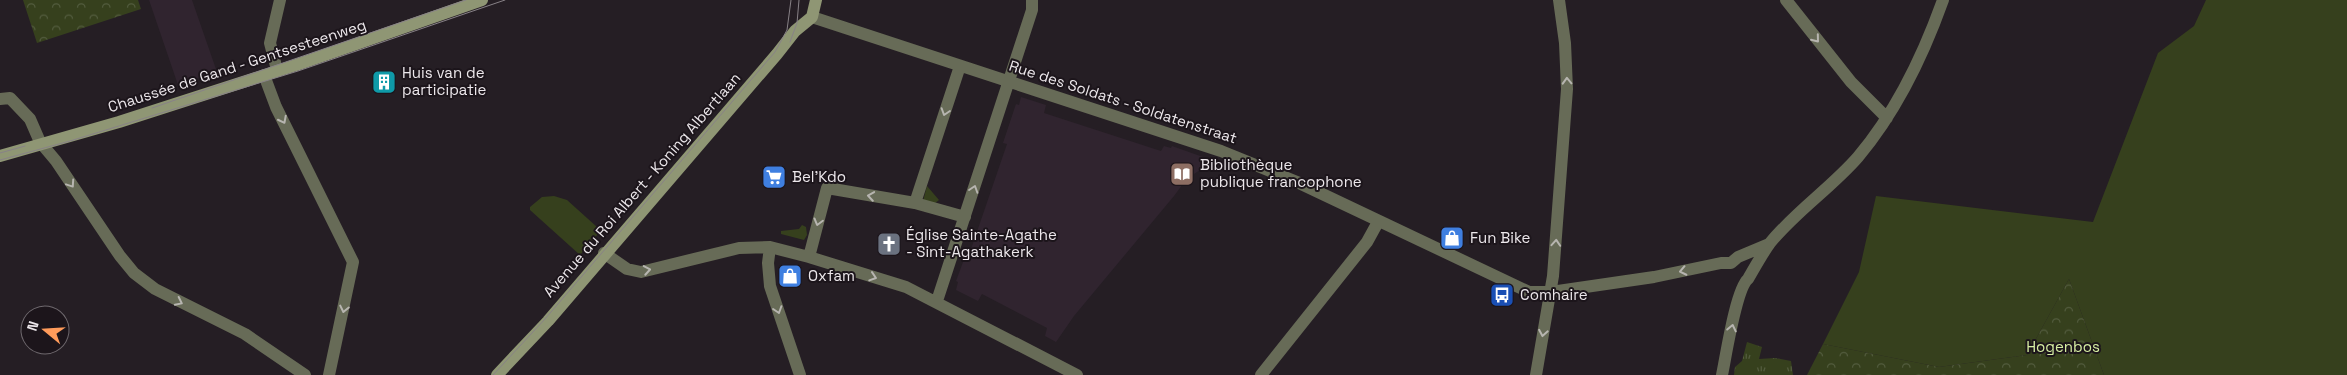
<svg xmlns="http://www.w3.org/2000/svg" width="2347" height="375" font-family="'Space Grotesk',sans-serif">
<style>
.built{fill:#30242f}
.green{fill:#36401d}
.forest{fill:url(#forest-crowns)}
.park{fill:url(#park-tufts)}
.lines{fill:none;stroke-linecap:round;stroke-linejoin:round}
.street{stroke:#676b57;stroke-width:12}
.secondary{stroke:#8f9674;stroke-width:12}
.tram{stroke:#888287;stroke-width:1}
.oneway{stroke:#b7b5b0}
.labels{text-anchor:middle;stroke-width:4;stroke-linejoin:round;paint-order:stroke}
.street-label{font-size:15px;fill:#ece7eb;stroke:#1c151b}
.poi-label{font-size:15px;fill:#ece7eb;stroke:#1c151b;text-anchor:start}
.park-label{font-size:15px;fill:#d6eea2;stroke:#1c151b}
</style>
<defs>
<pattern id="forest-crowns" width="20" height="18" patternUnits="userSpaceOnUse" patternTransform="scale(1.25)"><rect width="20" height="18" fill="#36401d"/><path d="M2 6a3 3 0 1 1 6 0M12 15a3 3 0 1 1 6 0" fill="none" stroke="#535c3e"/></pattern>
<pattern id="park-tufts" width="24" height="20" patternUnits="userSpaceOnUse" patternTransform="scale(1.25)"><rect width="24" height="20" fill="#36401d"/><path d="M3 7l-1-3M5 7V3M7 7l1-3M15 17l-1-3M17 17v-4M19 17l1-3" fill="none" stroke="#535c3e"/></pattern>
</defs>
<rect width="100%" height="100%" fill="#251e24"/>
<path class="built" d="M149,0h43l25,72 -39,13z
M1021,97l25,8 -2,8 117,38 3,-5 7,2 1,-2 31,11 -2,5 2,1 -3,7 -6,4 -3,-1 -17,23 -100,120 -18,26 -11,-6 2,-8 -65,-34 -4,7 -22,-11 2,-8 -2,-1 10,-27 3,1 38,-111 -4,-1 13,-39 3,1z"/>
<path class="green" d="M2206,0h141v375h-243l-35,-96 -42,76 -88,12 -116,-23 36,-72 17,-76 217,26 65,-169 36,-27z
M927,186l12,14 -5,4 -11,-3z
M554,196l13,4 30,27 1,7 -18,21 -50,-45v-3l12,-10z
M802,225l4,2 1,8 -3,5 -23,-6v-3l18,-2z"/>
<path class="forest" d="M23,0h115l3,9 -104,34z
M2069,279l35,96h-297l16,-31 116,23 88,-12z"/>
<path class="park" d="M1747,342l15,5 -3,12 16,-1 16,3 2,14h-59l1,-8 7,-6z"/>
<g class="lines">
<path class="street" d="M1786,0l65,82 36,36
M812,17l409,134 76,31 232,110h22l103,-15 67,-14h10l7,-6 31,-13
M277,70l-7,-27 10,-43
M264,75l12,32 77,155 -24,113
M0,99l10,-1 20,21 10,23 16,19 64,95 14,17 21,16 90,45 60,41
M915,203l45,-137
M770,247l-2,16 2,23 30,89
M604,253l23,16 14,3 98,-24 31,-1 39,10 97,30 171,88
M809,257l18,-69 88,15 50,14
M937,301l95,-291v-10
M1261,375l106,-133 11,-20
M1536,375l17,-99 14,-187 -2,-46 -6,-43
M1722,375c4,-19 14,-86 26,-96 7,-12 14,-25 22,-36 26,-32 61,-55 88,-86 38,-45 65,-101 85,-157"/>
<path class="secondary" d="M0,156l119,-34 177,-57 186,-65
M497,375l51,-54 229,-267 18,-23 17,-14 4,-17"/>
<path class="tram" d="M790,42l7,-19 2,-23
M152,108l314,-108
M0,153l25,-7
M0,160l70,-19 228,-70 207,-71
M493,375l52,-56 230,-267 12,-22 4,-30"/>
</g>
<defs><path id="oneway-chevron" d="M-2-3.5L2.5 0L-2 3.5" fill="none" stroke-width="1.6" stroke-linecap="round" stroke-linejoin="round" transform="scale(1.25)"/></defs>
<g class="oneway">
<use href="#oneway-chevron" transform="translate(1816 39) rotate(51)"/>
<use href="#oneway-chevron" transform="translate(1567 81) rotate(-92)"/>
<use href="#oneway-chevron" transform="translate(945 112) rotate(108)"/>
<use href="#oneway-chevron" transform="translate(283 120) rotate(63)"/>
<use href="#oneway-chevron" transform="translate(71 184) rotate(56)"/>
<use href="#oneway-chevron" transform="translate(974 189) rotate(-72)"/>
<use href="#oneway-chevron" transform="translate(871 196) rotate(-171)"/>
<use href="#oneway-chevron" transform="translate(818 222) rotate(105)"/>
<use href="#oneway-chevron" transform="translate(1556 243) rotate(-86)"/>
<use href="#oneway-chevron" transform="translate(647 270) rotate(-10)"/>
<use href="#oneway-chevron" transform="translate(1683 271) rotate(168)"/>
<use href="#oneway-chevron" transform="translate(873 277) rotate(18)"/>
<use href="#oneway-chevron" transform="translate(179 302) rotate(26)"/>
<use href="#oneway-chevron" transform="translate(344 309) rotate(102)"/>
<use href="#oneway-chevron" transform="translate(778 310) rotate(72)"/>
<use href="#oneway-chevron" transform="translate(1732 328) rotate(-78)"/>
<use href="#oneway-chevron" transform="translate(1543 333) rotate(100)"/>
</g>
<defs>
<g id="building-square" transform="scale(1.25)"><rect x="-9" y="-9" width="18" height="18" rx="4" fill="#0f9aa8" stroke="#1c151b"/><path d="M-4-6H4V6H1V3H-1V6H-4ZM-2.5-4.3h1.7v1.8h-1.7ZM.8-4.3h1.7v1.8H.8ZM-2.5-1h1.7V.8h-1.7ZM.8-1h1.7V.8H.8Z" fill="#fff"/></g>
<g id="library-square" transform="scale(1.25)"><rect x="-9" y="-9" width="18" height="18" rx="4" fill="#8d6e63" stroke="#1c151b"/><path d="M-6-4Q-3-5.5-.7-3.5V5Q-3 3-6 4ZM6-4Q3-5.5 .7-3.5V5Q3 3 6 4Z" fill="#fff"/></g>
<g id="supermarket-square" transform="scale(1.25)"><rect x="-9" y="-9" width="18" height="18" rx="4" fill="#3f7fe0" stroke="#1c151b"/><path d="M-6-5.5h2.5l.6 2H6L4.5 2H-2.5L-4.4-4H-6ZM-1.5 3.2a1.3 1.3 0 1 0 .1 0ZM3 3.2a1.3 1.3 0 1 0 .1 0Z" fill="#fff"/></g>
<g id="shop-square" transform="scale(1.25)"><rect x="-9" y="-9" width="18" height="18" rx="4" fill="#3f7fe0" stroke="#1c151b"/><path d="M-5-2.5h2.3a2.7 3.5 0 0 1 5.4 0H5L5.5 6h-11ZM-1.5-2.5h3a1.5 2.3 0 0 0-3 0Z" fill="#fff"/></g>
<g id="church-square" transform="scale(1.25)"><rect x="-9" y="-9" width="18" height="18" rx="4" fill="#6b7280" stroke="#1c151b"/><path d="M-1.2-6h2.4v3.5h3.3v2.4h-3.3V6h-2.4V-.1h-3.3v-2.4h3.3Z" fill="#fff"/></g>
<g id="bus-square" transform="scale(1.25)"><rect x="-9" y="-9" width="18" height="18" rx="4" fill="#1a4fb4" stroke="#1c151b"/><path d="M-5-6H5V4H4V6H2V4H-2V6H-4V4H-5ZM-3.5-4V0h7V-4ZM-3.5 1.2v1.5H-2V1.2ZM2 1.2v1.5H3.5V1.2Z" fill="#fff"/></g>
</defs>
<g fill-rule="evenodd">
<use href="#building-square" x="384" y="82"/>
<use href="#library-square" x="1182" y="174"/>
<use href="#supermarket-square" x="774" y="177"/>
<use href="#shop-square" x="1452" y="238"/>
<use href="#church-square" x="889" y="244"/>
<use href="#shop-square" x="790" y="276"/>
<use href="#bus-square" x="1502" y="295"/>
</g>
<g class="labels">
<g class="street-label">
<text transform="translate(237 66) rotate(-18)" y="5">Chaussée de Gand - Gentsesteenweg</text>
<text transform="translate(1123 102) rotate(18)" y="5">Rue des Soldats - Soldatenstraat</text>
<text transform="translate(642 185) rotate(-49)" y="5">Avenue du Roi Albert - Koning Albertlaan</text>
</g>
<g class="poi-label">
<text x="402" y="78">Huis van de<tspan x="402" dy="17">participatie</tspan></text>
<text x="1200" y="170">Bibliothèque<tspan x="1200" dy="17">publique francophone</tspan></text>
<text x="792" y="182">Bel'Kdo</text>
<text x="906" y="240">Église Sainte-Agathe<tspan x="906" dy="17">- Sint-Agathakerk</tspan></text>
<text x="1470" y="243">Fun Bike</text>
<text x="808" y="281">Oxfam</text>
<text x="1520" y="300">Comhaire</text>
</g>
<g class="park-label">
<text x="2063" y="352">Hogenbos</text>
</g>
</g>
<g transform="translate(45 330) rotate(288)"><circle r="24" fill="#1c151b" stroke="#6f696e"/>
<path d="M0-4L9 19L0 12L-9 19Z" fill="#ff9b5b"/>
<text y="-8" font-size="14" font-weight="bold" text-anchor="middle" fill="#ece7eb">N</text>
</g>
</svg>
